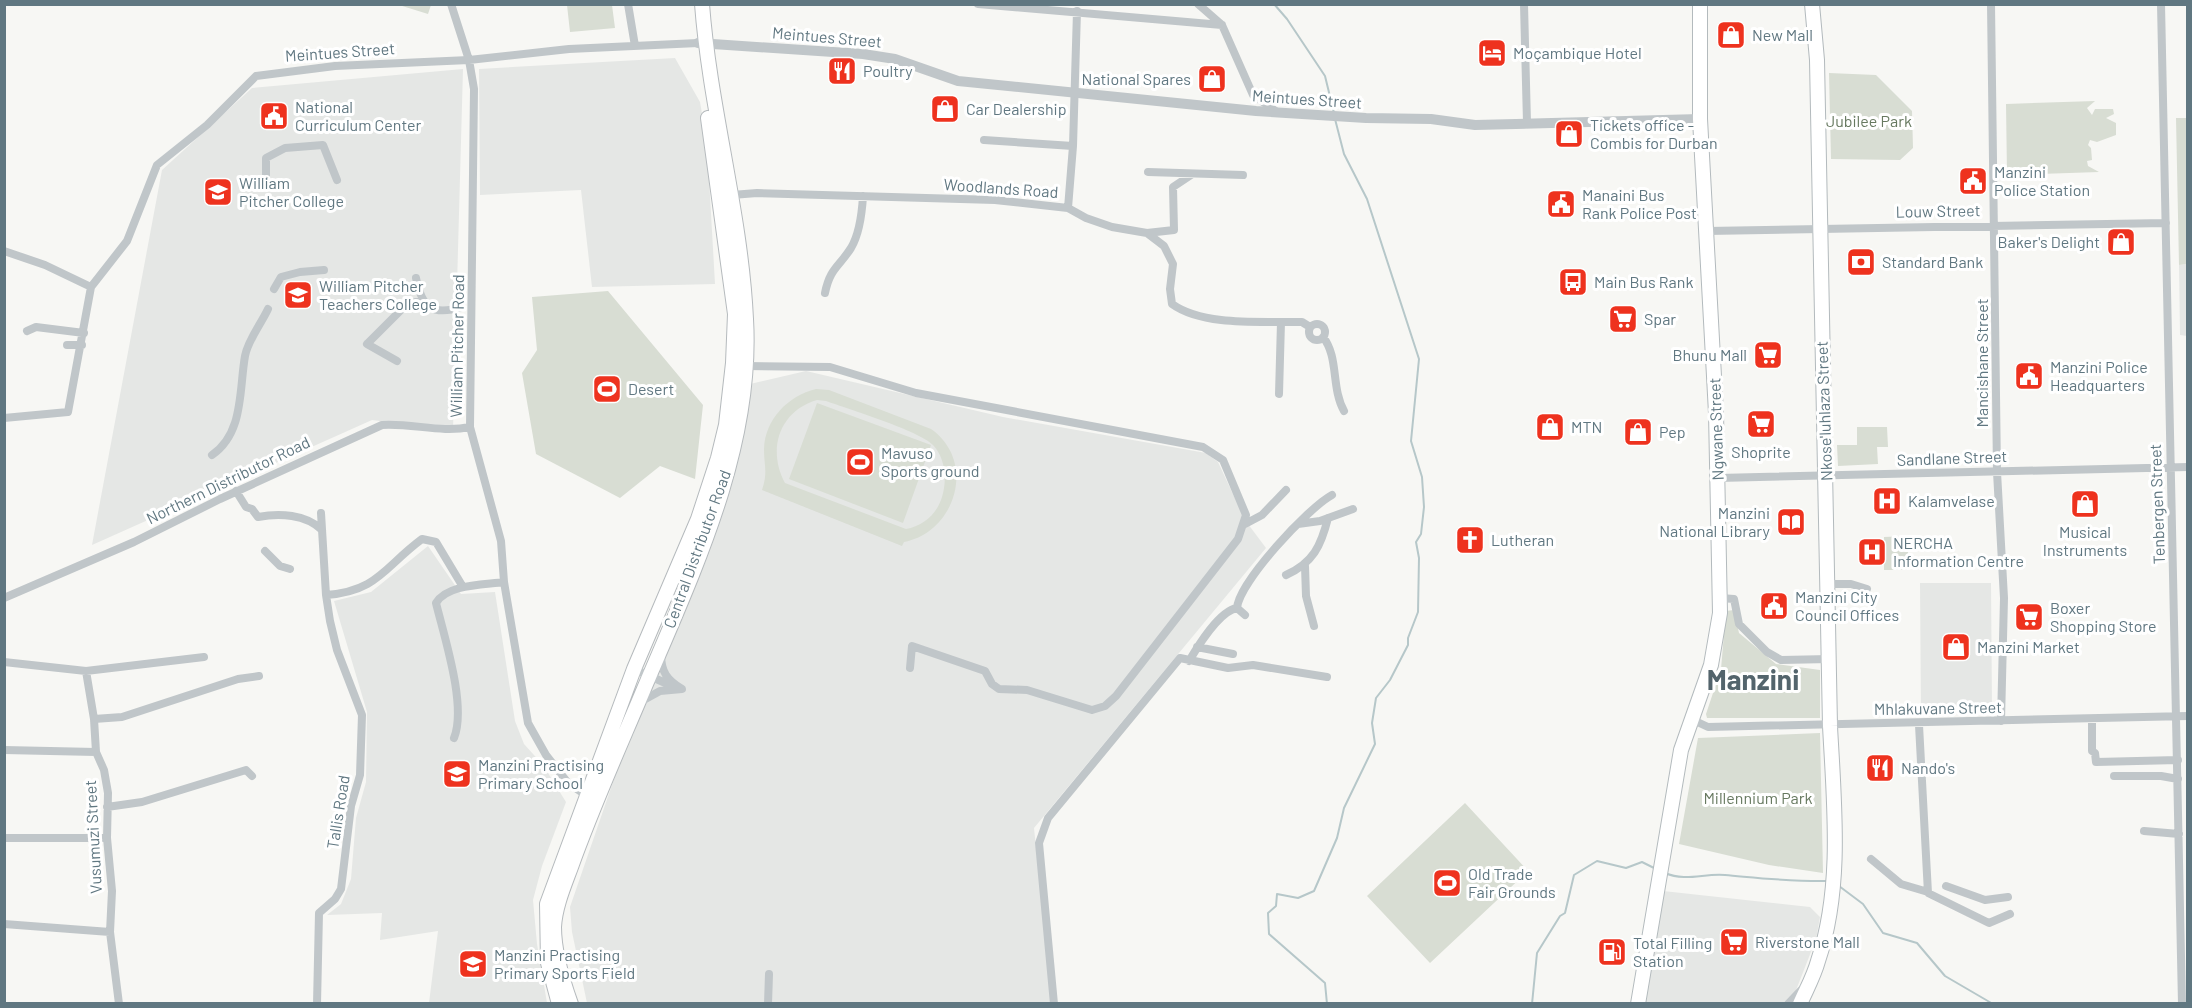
<svg xmlns="http://www.w3.org/2000/svg" width="2192" height="1008" font-family="Barlow,sans-serif">
<style>
.built{fill:#e5e7e5}
.green{fill:#d8ddd3;fill-rule:evenodd}
.lines{fill:none;stroke-linecap:round;stroke-linejoin:round}
.stream{stroke:#b6c7c9;stroke-width:2}
.primary-casing{stroke:#b3babd;stroke-width:16}
.trunk-casing{stroke:#b5babd;stroke-width:16}
.minor{stroke:#c0c6c9;stroke-width:8}
.tertiary{stroke:#c0c6c9;stroke-width:10}
.primary{stroke:#fff;stroke-width:14}
.trunk{stroke:#fff;stroke-width:14}
.labels{text-anchor:middle;stroke-width:6;stroke-linejoin:round;paint-order:stroke}
.poi-label{font-size:16px;fill:#607781;stroke:#fff;text-anchor:start}
.street-label{font-size:16px;fill:#607781;stroke:#fff}
.park-label{font-size:16px;fill:#677960;stroke:#fff}
.town-label{font-size:28px;font-weight:bold;fill:#53646c;stroke:#fff}
</style>
<rect width="100%" height="100%" fill="#f7f7f4"/>
<path class="built" d="M675,58l25,44 7,41 8,141 -123,3 -11,-97 -101,5 -1,-126z
M463,69l-10,361 -81,-10 -280,125 70,-375 90,-82z
M2187,264h1l-1,72 -7,-1 -1,-70z
M806,371l197,46 203,36 12,9 27,58 21,28 -232,280 18,175h-465l-15,-71 -2,-25 180,-523z
M428,546l33,48 34,-2 20,129 9,23 19,21 23,37 -24,64 -9,34 4,44 10,59h-118l9,-72 -58,9 2,-27 -55,2 14,-11 10,-25 5,-61 10,-36 1,-70 -33,-111 37,-9z
M1920,583h71l1,127 -71,1z
M1663,891l147,16 10,10 -4,22 -25,64 -146,1z"/>
<path class="green" d="M399,5h32l-3,9z
M567,5h45l3,23 -45,4z
M1829,73l47,2 36,36 1,37 -13,12 -69,-1z
M2095,101l-8,7 5,7 3,-6h18l1,5 -8,4 10,5v12l-19,7 -7,-2 -2,5 3,3 1,12 -5,1 1,5 11,6 -92,3 -1,-71z
M2176,118h12l-1,146 -8,1z
M608,291l95,114 -8,74 -35,-13 -40,32 -84,-44 -14,-81 15,-23 -5,-53z
M816,389l13,1 102,39c46,32 25,103 -27,113l-2,4 -140,-56c6,-18 2,-24 2,-41 1,-30 24,-53 52,-60zM817,400l9,1c22,8 94,30 107,44 13,14 14,35 9,52 -5,17 -19,29 -36,32l-121,-46c-18,-33 -6,-72 32,-83z
M817,403l114,42 -28,78 -114,-44z
M1857,427h30l1,20h-11l1,17 -40,2 -1,-21h20z
M1908,536v34h-24v-33z
M1734,610l5,23 37,31 44,6v48h-113l-1,-4 15,-45 5,-58z
M1820,733l3,140 -54,-8 -90,-21 19,-106z
M1465,803l63,68 -98,92 -63,-67z"/>
<g class="lines">
<path class="stream" d="M1274,4l13,15 38,57 9,37
M1665,873c21,9 39,0 60,2 35,3 69,7 104,6
M1839,886l24,18 20,29 34,10 28,33 48,28
M1327,1004l-2,-21 -56,-49 -1,-21 8,-7 1,-12 21,4 16,-7 23,-53 7,-30 31,-64 -3,-21 4,-25 14,-18 18,-35v-7l10,-26 1,-54 -3,-16 5,-8 3,-27 -2,-30 -11,-36 8,-82 -52,-160 -23,-45 -9,-35
M1532,1004l5,-51 23,-37 5,-3 9,-38 23,-14 29,7 16,-6 12,6"/>
<g class="primary-casing">
<path id="primary" d="M1638,1004l43,-254 30,-85 9,-52 -4,-200 -16,-294v-115
M1800,1004c6,-14 14,-28 18,-43 25,-74 16,-158 12,-235l-13,-666 -5,-56"/>
</g>
<g class="trunk-casing">
<path id="trunk" d="M559,1004l-11,-41 -1,-59 87,-235 64,-150 20,-61 8,-33 7,-62 2,-49 -27,-196
M571,1004c-9,-25 -17,-51 -17,-77 1,-20 10,-41 17,-60 20,-56 44,-110 67,-164 50,-120 116,-250 108,-384 -5,-106 -36,-209 -44,-315"/>
</g>
<path class="minor" d="M451,4l18,56 5,29 -4,338 31,114 3,41 24,141 18,32 22,28 22,15
M628,4l7,42
M978,4l244,21
M1198,4l24,21 31,70 24,17
M1524,4l3,119
M1991,4l6,468 7,126 -3,123
M2161,4l21,1000
M984,140l89,6
M1148,172l95,3
M266,175v-17l19,-10 38,-3 14,35
M732,195l25,-2 238,7 73,8 18,10 26,9 35,6 17,13 9,18 -3,25 2,15c32,23 92,17 130,18l8,5
M1068,208l5,-62 4,-135
M1707,231l459,-8
M1147,233l27,-3 -1,-43 18,-12
M4,251l41,14 46,22
M416,278c6,30 16,38 46,29
M91,287l36,-46 30,-76 50,-40 49,-49 79,-10 134,-6 100,-11 129,-6
M274,289l7,-12 19,-5 24,-2
M825,293c5,-25 14,-26 26,-45 9,-15 11,-35 12,-52
M1309 332a8 8 0 1 1 16 0a8 8 0 1 1-16 0Z
M27,331l9,-4 48,6
M1323,337c16,20 8,51 21,74
M367,344l38,-38 16,-6
M367,344l30,17
M67,345h15
M744,366l86,1 86,26 287,54 20,13 23,55 -8,24 -122,157 -11,10 -13,4 -65,-20 -28,-1 -7,-5 -7,-13 -73,-25 -2,22
M1279,394l2,-72
M4,418l64,-6 23,-125
M212,455c32,-22 27,-65 33,-99 3,-16 16,-32 23,-47
M1718,478l470,-11
M236,491l10,16 6,2 6,8c21,-4 48,-3 64,13
M1245,524l17,-9 24,-25
M1298,524l22,-3 33,-12
M265,551l15,15 10,3
M1305,566l1,30 8,30
M1286,575c27,-12 35,-29 42,-57
M1829,584h22l16,5
M326,595c52,-4 58,-28 96,-56l14,3 27,45
M4,598l130,-56 86,-43 162,-74c30,-2 59,8 88,2
M1720,598l14,1 5,25 28,28 14,8 49,-1
M1237,608c2,-26 71,-100 95,-113
M1197,647l36,7
M1189,661c9,-15 30,-50 48,-53l8,7
M4,662l82,9 118,-14
M634,669l38,17
M86,671l8,48 2,33 8,18 4,23 -1,45 5,53 -2,41 9,72
M640,702l20,-11 22,-2c-15,-9 -21,-17 -21,-35
M94,719l28,-2 116,-38 21,-3
M1691,719l17,8 480,-11
M2092,720v31l3,2 1,9 82,-2
M1919,725l9,168 61,30 21,-9
M454,738c13,-32 -10,-102 -18,-135 11,-19 48,-18 68,-21
M4,750l92,2
M2114,776h47l17,3
M107,807l35,-5 104,-32 6,6
M2144,831l35,3
M4,838h103
M1871,859l30,25 27,8
M1946,886l39,14 23,-3
M4,924l106,8
M317,1004l2,-91 16,-14 6,-10 10,-83 9,-31 2,-60 -25,-65 -7,-29 -4,-26 -5,-82
M768,1004l1,-30
M1054,1004l-15,-161 9,-25 132,-160 48,10 25,-3 74,12
M1788,1004l18,-19"/>
<path class="tertiary" d="M698,43l165,11 32,5 63,22 298,30 110,7 65,1 44,6 225,-6"/>
<use href="#primary" class="primary"/>
<use href="#trunk" class="trunk"/>
</g>
<defs>
<g id="shop-square" transform="scale(1.5)"><rect x="-9" y="-9" width="18" height="18" rx="4" fill="#ee321e" stroke="#fff"/><path d="M-5-2.5h2.3a2.7 3.5 0 0 1 5.4 0H5L5.5 6h-11ZM-1.5-2.5h3a1.5 2.3 0 0 0-3 0Z" fill="#fff"/></g>
<g id="hotel-square" transform="scale(1.5)"><rect x="-9" y="-9" width="18" height="18" rx="4" fill="#ee321e" stroke="#fff"/><path d="M-6-4.5h1.5V1H6V5H4.5V3h-9V5H-6ZM-4 0a1.8 1.8 0 1 1 3.6 0ZM.5 0V-2.5h3Q6-2.5 6 0Z" fill="#fff"/></g>
<g id="restaurant-square" transform="scale(1.5)"><rect x="-9" y="-9" width="18" height="18" rx="4" fill="#ee321e" stroke="#fff"/><path d="M-5-6h1v4h1v-4h1v4h1v-4h1v5L-1.5 .5V6h-2V.5L-5-1ZM5-6V6H3V1.5H1.5Q1.5-4 5-6Z" fill="#fff"/></g>
<g id="civic-square" transform="scale(1.5)"><rect x="-9" y="-9" width="18" height="18" rx="4" fill="#ee321e" stroke="#fff"/><path d="M-.6-6.5H3V-4.5H.6V-3L4-1V1h2V6H-6V1h2V-1L-.6-3ZM-1.2 2.5V6h2.4V2.5Z" fill="#fff"/></g>
<g id="school-square" transform="scale(1.5)"><rect x="-9" y="-9" width="18" height="18" rx="4" fill="#ee321e" stroke="#fff"/><path d="M0-5L7-2L0 1L-7-2ZM-4 1L0 2.5L4 1V4Q0 6-4 4Z" fill="#fff"/></g>
<g id="bank-square" transform="scale(1.5)"><rect x="-9" y="-9" width="18" height="18" rx="4" fill="#ee321e" stroke="#fff"/><path d="M-6-4H6V4H-6ZM0-2.3a2.3 2.3 0 1 0 0 4.6a2.3 2.3 0 1 0 0-4.6Z" fill="#fff"/></g>
<g id="bus-square" transform="scale(1.5)"><rect x="-9" y="-9" width="18" height="18" rx="4" fill="#ee321e" stroke="#fff"/><path d="M-5-6H5V4H4V6H2V4H-2V6H-4V4H-5ZM-3.5-4V0h7V-4ZM-3.5 1.2v1.5H-2V1.2ZM2 1.2v1.5H3.5V1.2Z" fill="#fff"/></g>
<g id="supermarket-square" transform="scale(1.5)"><rect x="-9" y="-9" width="18" height="18" rx="4" fill="#ee321e" stroke="#fff"/><path d="M-6-5.5h2.5l.6 2H6L4.5 2H-2.5L-4.4-4H-6ZM-1.5 3.2a1.3 1.3 0 1 0 .1 0ZM3 3.2a1.3 1.3 0 1 0 .1 0Z" fill="#fff"/></g>
<g id="stadium-square" transform="scale(1.5)"><rect x="-9" y="-9" width="18" height="18" rx="4" fill="#ee321e" stroke="#fff"/><path d="M0-5a6.5 5 0 1 0 0 10a6.5 5 0 1 0 0-10ZM-3.5-1.8h7v3.6h-7Z" fill="#fff"/></g>
<g id="hospital-square" transform="scale(1.5)"><rect x="-9" y="-9" width="18" height="18" rx="4" fill="#ee321e" stroke="#fff"/><path d="M-5-5h3v3.5h4V-5h3V5h-3V1.5h-4V5h-3Z" fill="#fff"/></g>
<g id="library-square" transform="scale(1.5)"><rect x="-9" y="-9" width="18" height="18" rx="4" fill="#ee321e" stroke="#fff"/><path d="M-6-4Q-3-5.5-.7-3.5V5Q-3 3-6 4ZM6-4Q3-5.5 .7-3.5V5Q3 3 6 4Z" fill="#fff"/></g>
<g id="church-square" transform="scale(1.5)"><rect x="-9" y="-9" width="18" height="18" rx="4" fill="#ee321e" stroke="#fff"/><path d="M-1.2-6h2.4v3.5h3.3v2.4h-3.3V6h-2.4V-.1h-3.3v-2.4h3.3Z" fill="#fff"/></g>
<g id="fuel-square" transform="scale(1.5)"><rect x="-9" y="-9" width="18" height="18" rx="4" fill="#ee321e" stroke="#fff"/><path d="M-5.5-6h7V0h2V4h1.3V-2.5L3-4.5l.8-.8L6-3V5H2.5V1h-1V6h-7ZM-4.2-4.7v3.2H.2V-4.7Z" fill="#fff"/></g>
</defs>
<g fill-rule="evenodd">
<use href="#shop-square" x="1731" y="35"/>
<use href="#hotel-square" x="1492" y="53"/>
<use href="#restaurant-square" x="842" y="71"/>
<use href="#shop-square" x="1212" y="79"/>
<use href="#shop-square" x="945" y="109"/>
<use href="#civic-square" x="274" y="116"/>
<use href="#shop-square" x="1569" y="134"/>
<use href="#civic-square" x="1973" y="181"/>
<use href="#school-square" x="218" y="192"/>
<use href="#civic-square" x="1561" y="204"/>
<use href="#shop-square" x="2121" y="242"/>
<use href="#bank-square" x="1861" y="262"/>
<use href="#bus-square" x="1573" y="282"/>
<use href="#school-square" x="298" y="295"/>
<use href="#supermarket-square" x="1623" y="319"/>
<use href="#supermarket-square" x="1768" y="355"/>
<use href="#civic-square" x="2029" y="376"/>
<use href="#stadium-square" x="607" y="389"/>
<use href="#supermarket-square" x="1761" y="424"/>
<use href="#shop-square" x="1550" y="427"/>
<use href="#shop-square" x="1638" y="432"/>
<use href="#stadium-square" x="860" y="462"/>
<use href="#hospital-square" x="1887" y="501"/>
<use href="#shop-square" x="2085" y="504"/>
<use href="#library-square" x="1791" y="522"/>
<use href="#church-square" x="1470" y="540"/>
<use href="#hospital-square" x="1872" y="552"/>
<use href="#civic-square" x="1774" y="606"/>
<use href="#supermarket-square" x="2029" y="617"/>
<use href="#shop-square" x="1956" y="647"/>
<use href="#restaurant-square" x="1880" y="768"/>
<use href="#school-square" x="457" y="774"/>
<use href="#stadium-square" x="1447" y="883"/>
<use href="#supermarket-square" x="1734" y="942"/>
<use href="#fuel-square" x="1612" y="952"/>
<use href="#school-square" x="473" y="964"/>
</g>
<g class="labels">
<g class="poi-label">
<text x="1752" y="41">New Mall</text>
<text x="1513" y="59">Moçambique Hotel</text>
<text x="863" y="77">Poultry</text>
<text x="1191" y="85" text-anchor="end">National Spares</text>
<text x="295" y="113">National<tspan x="295" dy="18">Curriculum Center</tspan></text>
<text x="966" y="115">Car Dealership</text>
<text x="1590" y="131">Tickets office -<tspan x="1590" dy="18">Combis for Durban</tspan></text>
<text x="1994" y="178">Manzini<tspan x="1994" dy="18">Police Station</tspan></text>
<text x="239" y="189">William<tspan x="239" dy="18">Pitcher College</tspan></text>
<text x="1582" y="201">Manaini Bus<tspan x="1582" dy="18">Rank Police Post</tspan></text>
<text x="2100" y="248" text-anchor="end">Baker's Delight</text>
<text x="1882" y="268">Standard Bank</text>
<text x="1594" y="288">Main Bus Rank</text>
<text x="319" y="292">William Pitcher<tspan x="319" dy="18">Teachers College</tspan></text>
<text x="1644" y="325">Spar</text>
<text x="1747" y="361" text-anchor="end">Bhunu Mall</text>
<text x="2050" y="373">Manzini Police<tspan x="2050" dy="18">Headquarters</tspan></text>
<text x="628" y="395">Desert</text>
<text x="1571" y="433">MTN</text>
<text x="1659" y="438">Pep</text>
<text x="1761" y="458" text-anchor="middle">Shoprite</text>
<text x="881" y="459">Mavuso<tspan x="881" dy="18">Sports ground</tspan></text>
<text x="1908" y="507">Kalamvelase</text>
<text x="1770" y="519" text-anchor="end">Manzini<tspan x="1770" dy="18">National Library</tspan></text>
<text x="2085" y="538" text-anchor="middle">Musical<tspan x="2085" dy="18">Instruments</tspan></text>
<text x="1491" y="546">Lutheran</text>
<text x="1893" y="549">NERCHA<tspan x="1893" dy="18">Information Centre</tspan></text>
<text x="1795" y="603">Manzini City<tspan x="1795" dy="18">Council Offices</tspan></text>
<text x="2050" y="614">Boxer<tspan x="2050" dy="18">Shopping Store</tspan></text>
<text x="1977" y="653">Manzini Market</text>
<text x="478" y="771">Manzini Practising<tspan x="478" dy="18">Primary School</tspan></text>
<text x="1901" y="774">Nando's</text>
<text x="1468" y="880">Old Trade<tspan x="1468" dy="18">Fair Grounds</tspan></text>
<text x="1755" y="948">Riverstone Mall</text>
<text x="1633" y="949">Total Filling<tspan x="1633" dy="18">Station</tspan></text>
<text x="494" y="961">Manzini Practising<tspan x="494" dy="18">Primary Sports Field</tspan></text>
</g>
<g class="street-label">
<text transform="translate(827 37) rotate(5)" y="6">Meintues Street</text>
<text transform="translate(340 52) rotate(-4)" y="6">Meintues Street</text>
<text transform="translate(1307 99) rotate(4)" y="6">Meintues Street</text>
<text transform="translate(1001 188) rotate(4)" y="6">Woodlands Road</text>
<text transform="translate(1938 211) rotate(-1)" y="6">Louw Street</text>
<text transform="translate(457 346) rotate(-89)" y="6">William Pitcher Road</text>
<text transform="translate(1982 363) rotate(-90)" y="6">Mancishane Street</text>
<text transform="translate(1824 411) rotate(-92)" y="6">Nkose'luhlaza Street</text>
<text transform="translate(1716 429) rotate(-92)" y="6">Ngwane Street</text>
<text transform="translate(1952 458) rotate(-2)" y="6">Sandlane Street</text>
<text transform="translate(228 480) rotate(-26)" y="6">Northern Distributor Road</text>
<text transform="translate(2157 504) rotate(-92)" y="6">Tenbergen Street</text>
<text transform="translate(697 549) rotate(-70)" y="6">Central Distributor Road</text>
<text transform="translate(1938 708) rotate(-1)" y="6">Mhlakuvane Street</text>
<text transform="translate(338 812) rotate(-81)" y="6">Tallis Road</text>
<text transform="translate(93 837) rotate(-93)" y="6">Vusumuzi Street</text>
</g>
<g class="park-label">
<text x="1869" y="127">Jubilee Park</text>
<text x="1758" y="804">Millennium Park</text>
</g>
<g class="town-label">
<text x="1753" y="690">Manzini</text>
</g>
</g>
<rect width="2192" height="1008" fill="none" stroke="#607781" stroke-width="12"/>
</svg>
